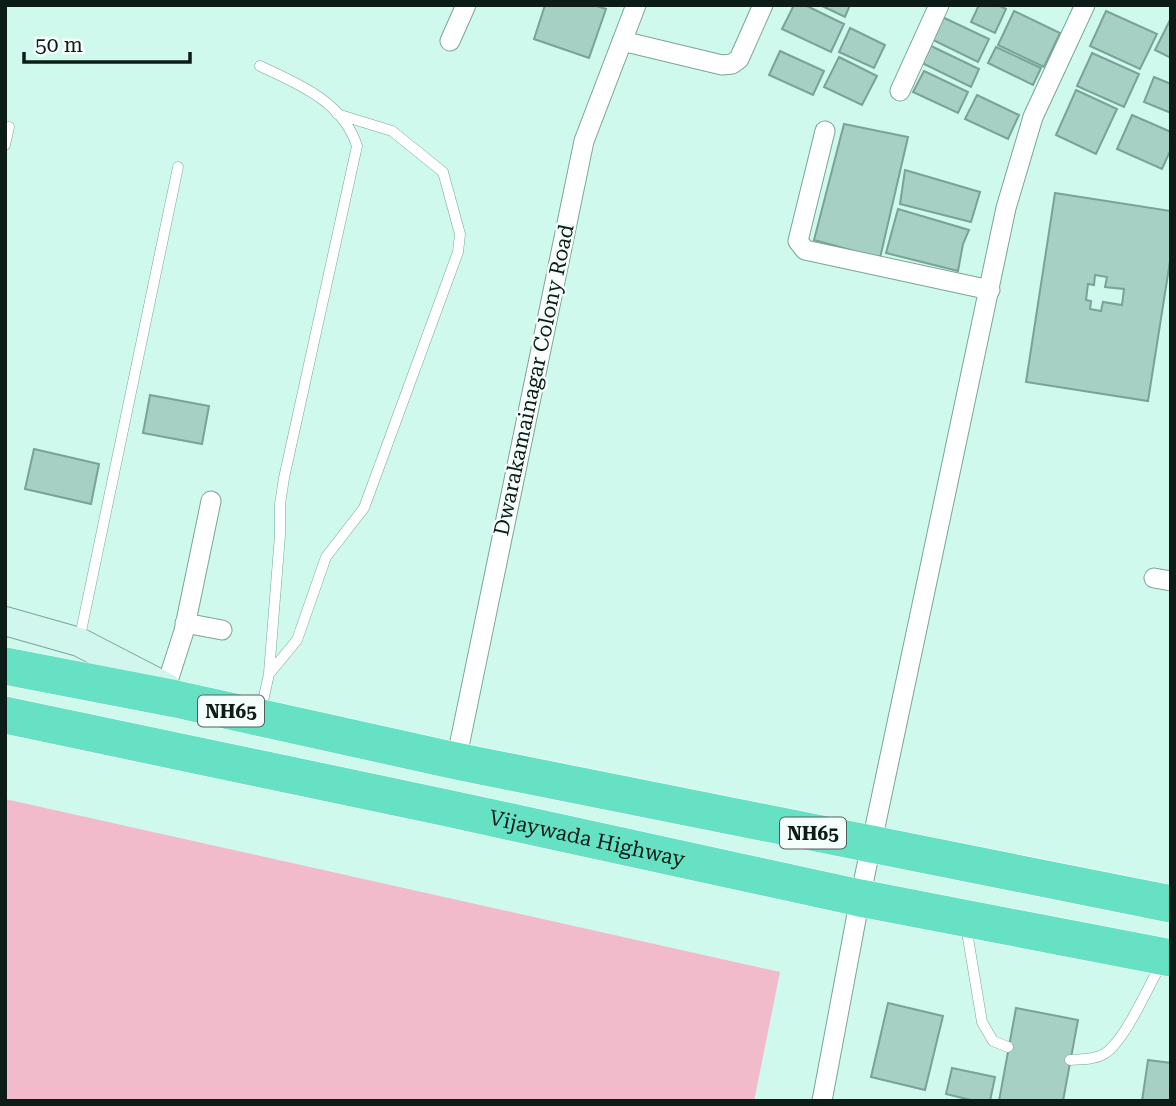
<svg xmlns="http://www.w3.org/2000/svg" width="1176" height="1106" font-family="'Roboto Serif',serif">
<style>
.green{fill:#f2bbcc}
.building{fill:#a6d0c3;stroke:#7aa296;stroke-width:2;fill-rule:evenodd}
.lines{fill:none;stroke-linecap:round;stroke-linejoin:round}
.lane-casing{stroke:#7ca498;stroke-width:11}
.street-casing{stroke:#7ca498;stroke-width:21}
.secondary-casing{stroke:#7ca498;stroke-width:30}
.highway-casing{stroke:#fff;stroke-width:38}
.lane{stroke:#fff;stroke-width:10}
.street{stroke:#fff;stroke-width:19}
.secondary{stroke:#d1f6ed;stroke-width:28}
.highway{stroke:#66e1c3;stroke-width:37}
.labels{text-anchor:middle;stroke-width:5;stroke-linejoin:round;paint-order:stroke}
.shield{fill:#f5fefb;stroke:#52605b;stroke-width:2}
.shield-label{font-size:19px;font-weight:bold;fill:#0c1c17}
.street-label{font-size:21px;fill:#0c1c17;stroke:#f5fefb}
</style>
<rect width="100%" height="100%" fill="#cef9ec"/>
<path class="green" d="M5,799l775,173 -26,129h-749z"/>
<path class="building" d="M545,5h49l12,4 -17,49 -55,-19z
M794,5h11l39,19 -13,28 -49,-23z
M820,5h30l-5,12z
M979,5h19l8,4 -11,24 -24,-11z
M1014,11l46,22 -16,34 -46,-22z
M1106,11l51,23 -17,35 -50,-23z
M938,15l51,24 -11,23 -51,-25z
M1171,18v40l-16,-8z
M850,28l35,17 -11,23 -35,-16z
M929,45l50,24 -8,18 -51,-25z
M996,47l45,21 -8,17 -45,-22z
M780,51l44,20 -11,24 -44,-20z
M1092,53l47,21 -15,33 -47,-21z
M839,57l38,19 -15,29 -38,-18z
M924,71l44,21 -10,21 -45,-21z
M1154,77l17,7v29l-27,-11z
M1076,90l41,19 -21,45 -40,-19z
M977,95l42,20 -11,24 -43,-20z
M1132,115l39,17v17l-9,20 -45,-20z
M844,124l64,13 -28,121 -66,-18z
M905,170l75,22 -9,30 -71,-18z
M1055,193l116,18v44l-23,146 -122,-19zM1095,275l12,2 -2,10 19,2 -2,16 -19,-3 -2,9 -11,-2 1,-8 -5,-1 2,-16 6,1z
M898,209l71,21 -6,14 -5,27 -72,-18z
M150,395l59,11 -7,38 -59,-11z
M34,449l65,15 -8,40 -66,-15z
M888,1003l55,13 -18,74 -54,-13z
M1016,1008l62,12 -15,81h-64z
M1148,1060l23,3v38h-29z
M952,1068l43,9 -5,24h-15l-29,-7z"/>
<g class="lines">
<g class="lane-casing">
<path id="lane" d="M260,66c39,18 83,36 97,80l-73,332 -4,26v31l-11,138
M5,145l4,-18
M79,641l99,-474
M261,710l8,-36 28,-34 29,-83 38,-49 94,-256 2,-18 -17,-62 -51,-41 -55,-17
M966,926l16,96 11,19 15,6
M1070,1060c11,-1 24,0 34,-6 21,-13 44,-67 57,-90"/>
</g>
<g class="street-casing">
<path id="street" d="M450,41l16,-36
M622,41l100,24 10,-1 7,-5 24,-54
M900,91l39,-86
M825,131l-27,110 7,9 185,40
M1154,578l17,3
M185,623l37,7
M166,687l18,-56 27,-130
M456,761l128,-620 52,-136
M822,1101l38,-203 146,-690 27,-91 52,-112"/>
</g>
<g class="secondary-casing">
<path id="secondary" d="M5,621l74,21 87,45 5,6"/>
</g>
<g class="highway-casing">
<g id="highway">
<path d="M5,666l171,33 280,62 715,143"/>
<path id="s1" d="M5,715l442,93 413,90 311,60"/>
</g>
</g>
<use href="#lane" class="lane"/>
<use href="#street" class="street"/>
<use href="#secondary" class="secondary"/>
<use href="#highway" class="highway"/>
</g>
<g class="labels">
<g class="shield">
<rect x="198" y="695.5" width="66" height="31" rx="5"/>
<rect x="780" y="817.5" width="66" height="31" rx="5"/>
</g>
<g class="shield-label">
<text x="231" y="718">NH65</text>
<text x="813" y="840">NH65</text>
</g>
<g class="street-label">
<text transform="translate(534 380) rotate(-78)" y="7">Dwarakamainagar Colony Road</text>
<text dy="7" stroke="none"><textPath href="#s1" startOffset="595">Vijaywada Highway</textPath></text>
</g>
</g>
<rect width="1176" height="1106" fill="none" stroke="#0c1c17" stroke-width="14"/>
<path d="M24 52v10h166v-10" fill="none" stroke="#0c1c17" stroke-width="3.5"/>
<text x="35" y="52" font-size="21" fill="#0c1c17" stroke="#f5fefb" stroke-width="5" paint-order="stroke">50 m</text>
</svg>
